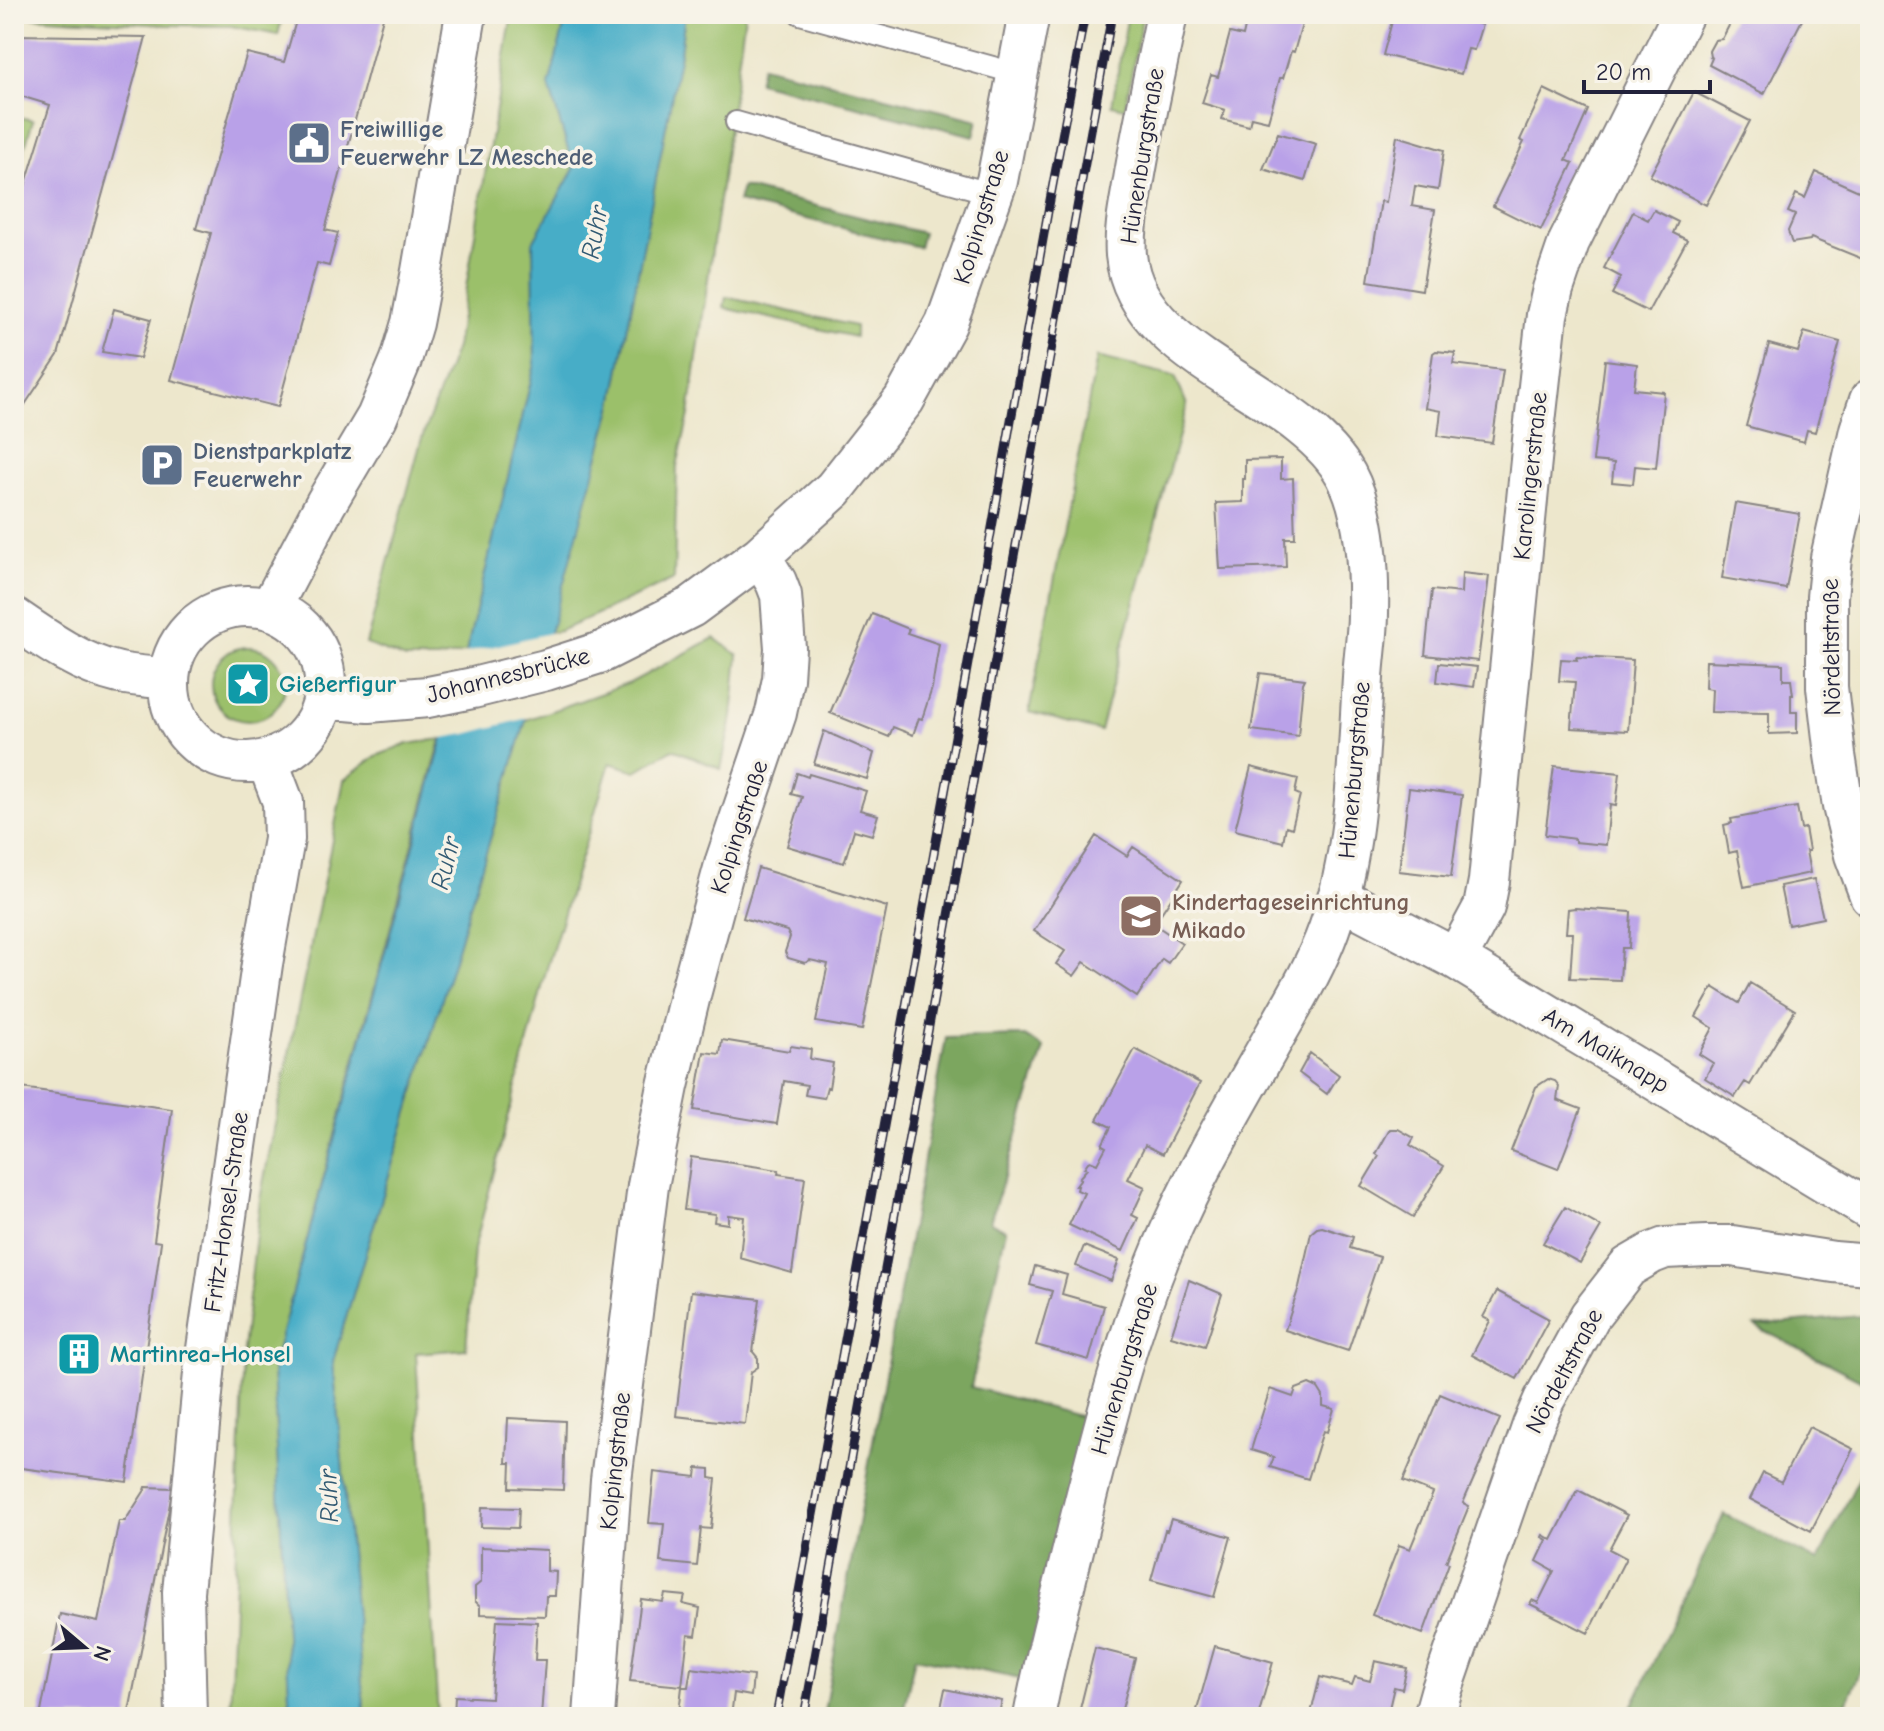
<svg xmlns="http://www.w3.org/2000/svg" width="1884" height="1731" font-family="'Comic Neue',sans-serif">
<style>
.green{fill:#9bc06b;stroke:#5e7153;stroke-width:2}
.forest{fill:#7ca65f;stroke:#4f644d;stroke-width:2}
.water{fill:#47adc7;stroke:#346881;stroke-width:2}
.pier{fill:#ede7cc}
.building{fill:#b9a1e8}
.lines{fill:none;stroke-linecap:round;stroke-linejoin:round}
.service-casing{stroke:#888484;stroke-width:24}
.minor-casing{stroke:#888484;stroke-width:44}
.service{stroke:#fff;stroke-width:20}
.minor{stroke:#fff;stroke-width:40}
.rail-casing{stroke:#22223b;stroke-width:9}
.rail{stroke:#f7f3e8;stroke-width:6;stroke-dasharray:18;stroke-linecap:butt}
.labels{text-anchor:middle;stroke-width:7;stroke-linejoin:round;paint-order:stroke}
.service-label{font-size:24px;font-weight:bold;fill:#4e5e75;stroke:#f7f3e8;text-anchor:start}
.street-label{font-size:24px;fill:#22223b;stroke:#f7f3e8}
.culture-label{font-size:24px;font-weight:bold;fill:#0d838f;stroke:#f7f3e8;text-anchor:start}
.education-label{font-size:24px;font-weight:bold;fill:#785e54;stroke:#f7f3e8;text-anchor:start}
.water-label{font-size:26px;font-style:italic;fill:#315a73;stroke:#f7f3e8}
</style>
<rect width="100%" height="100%" fill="#f7f3e8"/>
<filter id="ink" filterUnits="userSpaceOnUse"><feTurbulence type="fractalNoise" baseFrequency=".0125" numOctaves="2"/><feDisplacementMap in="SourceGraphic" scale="16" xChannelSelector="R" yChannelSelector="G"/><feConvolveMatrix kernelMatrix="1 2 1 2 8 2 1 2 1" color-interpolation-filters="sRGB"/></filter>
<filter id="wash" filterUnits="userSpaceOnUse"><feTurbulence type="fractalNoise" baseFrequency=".006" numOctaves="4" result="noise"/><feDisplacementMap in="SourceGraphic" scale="32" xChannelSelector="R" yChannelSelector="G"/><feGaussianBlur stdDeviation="1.8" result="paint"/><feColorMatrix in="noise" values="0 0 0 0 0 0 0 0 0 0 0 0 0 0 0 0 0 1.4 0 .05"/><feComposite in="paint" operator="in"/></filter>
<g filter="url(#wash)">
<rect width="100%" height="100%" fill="#ede7cc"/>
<path class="green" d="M14,14h269l-5,21 -47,-9 -64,-1 -153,-9z
M512,14h58l-4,5 -17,67 25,83 -41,73 2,122 -69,289 -29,6h-31l-40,-15 55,-203 35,-94z
M685,14h60l-56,401 -12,51 -3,113 -114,52 -11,2 64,-229 67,-351z
M1128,14h15l-18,94 -13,-3z
M14,116l19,4 -19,63z
M726,297l129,29v11l-131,-29z
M1097,357l78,19 12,29 -87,326 -71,-19z
M714,638l24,17 -6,62 -11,52 -48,-20 -37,22 -26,-8 -63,205 -73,281 -8,100 -50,4 22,364h-73l-32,-356 193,-641 104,-37z
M211 684a37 37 0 1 1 74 0a37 37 0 1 1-74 0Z
M441,739l-168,627 17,351h-60l13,-367 17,-151 84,-419 32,-24 32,-12z"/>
<path class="forest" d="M762,66l216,54 -4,16 -216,-54z
M742,187l181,46 -4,14 -181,-45z
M1025,1036l19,12 -54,174 16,8 -35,157 123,33 -64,261 -115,-24 -13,60h-79l123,-679z
M1870,1315v70l-115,-59z
M1870,1455v195l-30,67h-185l-23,-10 92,-193 94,47z"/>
<path class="water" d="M570,14h115l-5,39 -67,351 -87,316 -193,641 32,356h-75l-17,-351 193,-713 69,-289 -2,-122 41,-73 -25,-83 17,-68z"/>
<path class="pier" d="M554,632l-23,85 -65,17 -29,5 24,-85z"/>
<g id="blocks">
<path class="building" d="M298,14h86l-59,216 13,3 -9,33 -12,-3 -39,144 -107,-27 40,-147 -15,-4 51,-176 37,9z
M1238,14h67l-11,38 -3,-1 -8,27h-3l-12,43 -17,-4 -2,9 -27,-7 3,-9 -23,-7 9,-28 7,2 12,-44 13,3 4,-18z
M1394,14h78l-2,7 12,4 -8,25 -6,-1 -7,25 -78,-19z
M1735,14h21l7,4 2,-4h25l12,6 -38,74 -55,-29 3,-7 -2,-1 -1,-6 6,-11 7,-1z
M14,35l132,2 -88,318 -44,66v-199l36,-117 -36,-11z
M1544,89l44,21 -22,50 7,3 -32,67 -48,-24 31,-64 -4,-2z
M1694,92l56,29 -44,84 -56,-29z
M1278,133l38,11 -11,37 -42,-12z
M1397,136l47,14 -6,40 -23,-4 -3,20 23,4 -13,80 -54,-9 13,-80 5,1z
M1816,172l54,24v56l-5,8 -54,-22 -1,2 -18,3 -1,-2 -3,-10 7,-16 -7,-3 8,-18 9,4z
M1654,210l24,12 -5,11 14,7 -39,72 -36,-18 9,-17 -17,-9 29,-56 15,8z
M114,309l37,10 -11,39 -38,-6z
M1804,332l36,10 -25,90 -8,-2 -3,12 -58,-16 23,-82 29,8z
M1436,351l19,2 -2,11 50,6 -11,73 -54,-7 3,-25 -16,-3 8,-55z
M1605,360l32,4 -3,25 30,3 -8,76 -21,-2 -2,18 -21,-2 2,-19 -21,-2z
M1281,459v20l12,-1 2,60h-10l1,29 -66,2 -4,-66 27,-1v-23h2v-19z
M1735,503l65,11 -14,75 -64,-11z
M1462,573l27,3 -11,85 -53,-6 7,-65 29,3z
M872,614l37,15 -2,4 32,11 -7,44 -10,31 -3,-1 -6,17 -20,-8 -4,10 -59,-24z
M1576,657l57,3 -5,71 -57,-3 4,-46 -16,-1 2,-22 16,1z
M1706,661l77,3v16h8l2,15h-2v17h6v21l-28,1v-21l-58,-1 1,-23 -7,-1z
M1439,663l38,4 -3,20 -37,-5z
M1260,673l45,6 -2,4 -5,53 -47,-6z
M824,731l50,22 -7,26 -53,-15z
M1554,766l66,7 -4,33 -6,-1 -4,40 -31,-3v-3l-30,-4z
M1251,767l47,12 -3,14 5,2 -8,33 -6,-2 -3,16 -48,-12z
M797,773l11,4 1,-3 57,17 -6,19 18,5 -6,20 -18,-5 -10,33 -57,-17 15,-49 -11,-3z
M1409,788l53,7 -11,82 -52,-6z
M1797,807l4,22 4,-1 4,23h-3l4,22 -66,14 -7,-36 -8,2 -5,-28 8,-2 -1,-4z
M1096,836l31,20 6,-9 50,33 -29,44 28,19 -14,20 -6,-4 -25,38 -53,-35 -10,14 -18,-12 9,-13 -31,-20z
M758,868l129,39 -25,123 -46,-8 12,-58 -18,-4 -5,3 -17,-5 -3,-6 5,-15 -3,-6 -44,-13z
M1814,879l9,39 -35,7 -8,-39z
M1575,908l56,4 -2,36h-7l-2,32 -50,-2 3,-45h-7l2,-24z
M1750,983l45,27 -45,75 -5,-3 -10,15 -30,-19 8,-15 -14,-9 14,-26 -17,-11 17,-30 26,16z
M722,1040l67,11 2,-5 20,3 -1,10 23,4 -4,25 -2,-1 -3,11 -19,-3 2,-10 -23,-4 -7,43 -83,-14 10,-58 16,2z
M1135,1049l65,34 -37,71 -18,-9 -17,34 17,8 -13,28 6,3 -15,33 -54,-26 15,-32 -7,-3 1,-4h-2l5,-7 -2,-1 8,-9 -3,-1 4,-6 2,-1 7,3 9,-17 -4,-2 9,-18 -14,-7z
M1310,1053l29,22 -12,19 -28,-21z
M1548,1079l7,2 4,5 -2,14 24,9 -23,60 -47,-18 25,-64z
M14,1087l158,22 -18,132 7,1 -34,240 -113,-15z
M1390,1129h8l16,9 -4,7 34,21 -31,51 -52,-31 18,-30 -3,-2z
M691,1157l88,13 -1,4 27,4 -13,95 -52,-15 4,-41 -16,-2v9l-14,-2 1,-8 -31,-4z
M1565,1207l36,20 -21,36 -37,-20z
M1322,1227l31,10 -3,11 30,9 -32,94 -63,-21 14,-43 12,-54 6,-5z
M1084,1246l35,14 -8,21 -35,-15z
M1035,1266l32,9 -5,19 42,12 -15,54 -53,-15 16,-54 -22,-6z
M1189,1280l33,14 -17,52 -34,-10z
M691,1291l69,8 -7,53 5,6v9l-7,5 -6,52 -69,-8z
M1497,1291l52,28 -32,60 -45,-24 18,-34 -7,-4z
M1309,1384l9,4 5,8v10l11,3 -7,23 -4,-1 -15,48 -38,-12 4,-10 -23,-7 19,-61 23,8 3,-8z
M1440,1394l60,25 -37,84 6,3 -23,56 3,1 -26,71 -51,-19 27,-70 11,4 23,-56 -30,-12z
M508,1418l57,3 -2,69 -53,-2 1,-25h-5z
M1809,1427l44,22 -42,82 -61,-32 13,-26 18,9z
M697,1468l13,1v9l6,1 -5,50 -10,-1 -4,38 -37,-4 4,-38 -15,-1 5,-51 42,5z
M146,1487l27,1 -45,229h-88l20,-103 38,8 21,-101h6l20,-31z
M1578,1490l49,25 -18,34 17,9 -38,75 -58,-29 2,-4 6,3 16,-32 -17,-10 10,-21 -5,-3 1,-2 9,5z
M482,1507l37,1 -1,20 -37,-1z
M1171,1519l60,18 -17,60 -63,-17 14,-50 2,1z
M481,1547l66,3v21l9,1 -1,24h-9l-1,20 -65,-2v-8l-5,-5v-14l6,-5z
M665,1594l20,2 -2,8 17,4 -4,28 -8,-1 -6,51 -52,-5 11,-82 22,3z
M497,1620l40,2 -2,38h10l-4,57h-87l1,-21 36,2z
M1215,1646l58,16 -15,55h-63z
M1095,1648l40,10 -15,59h-42z
M1375,1661l32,7 -5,21 -8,-2 -7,30h-77l10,-40 32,8 3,-8 15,4z
M691,1668l62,8 -2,20 -17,-3 -3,24 -52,-5 3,-25h6z
M945,1689l57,12 -4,16h-59z"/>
</g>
</g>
<g filter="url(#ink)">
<use href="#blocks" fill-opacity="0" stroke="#888484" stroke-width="2"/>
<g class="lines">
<g class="service-casing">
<path id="service" d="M800,14l218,60
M736,122l257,72"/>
</g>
<g class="minor-casing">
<path id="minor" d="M1870,400l-10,30 -29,128 -4,39v90l8,68 8,51 12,49 15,40
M169 684a78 78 0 1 1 156 0a78 78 0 1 1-156 0Z
M270,609l56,-106 51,-86 24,-57 11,-37 10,-52 44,-257
M14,618c32,22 66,46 105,55 16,3 33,4 50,6
M324,698l45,4 59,-5 45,-9 73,-18 56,-18 89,-45 69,-51 74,-67 70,-89 42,-76 51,-143 32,-167
M1338,897l118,62 414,251
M1456,959l28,-52 5,-26 44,-441 14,-125 6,-26 16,-47 114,-228
M186,1717l-3,-125 22,-229 57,-399 22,-125 -1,-37 -16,-42
M594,1717l17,-237 37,-294 20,-100 23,-95 35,-130 50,-148 7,-34 2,-31 -4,-53 -5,-13 -16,-26
M1034,1717c12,-65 30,-128 45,-192 24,-95 47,-189 85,-279 29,-69 68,-135 105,-200 21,-38 45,-75 60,-117 28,-79 29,-167 34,-251 1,-21 5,-43 5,-65 1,-42 -2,-101 -22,-138 -48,-86 -210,-115 -220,-220 -2,-25 4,-51 8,-75 9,-55 22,-111 33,-166
M1434,1717l7,-25 92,-267 11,-25 46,-84 38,-49 24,-14 13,-5 42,-2h25l102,16 36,3"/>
</g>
<use href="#service" class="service"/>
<use href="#minor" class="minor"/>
<g class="rail-casing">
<path id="rail" d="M776,1717l172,-941 102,-576 35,-186
M804,1717l308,-1703"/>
</g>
<use href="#rail" class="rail"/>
</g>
</g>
<defs>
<g id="civic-square" transform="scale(2.3)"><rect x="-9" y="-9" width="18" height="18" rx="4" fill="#5c6f8a" stroke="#f7f3e8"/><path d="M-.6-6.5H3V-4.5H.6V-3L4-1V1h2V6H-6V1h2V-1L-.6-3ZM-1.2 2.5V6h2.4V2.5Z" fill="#fff"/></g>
<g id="parking-square" transform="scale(2.3)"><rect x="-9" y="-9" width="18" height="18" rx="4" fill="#5c6f8a" stroke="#f7f3e8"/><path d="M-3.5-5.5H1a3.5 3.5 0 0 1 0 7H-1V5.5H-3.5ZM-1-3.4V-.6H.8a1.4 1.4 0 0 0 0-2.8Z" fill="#fff"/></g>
<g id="sight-square" transform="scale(2.3)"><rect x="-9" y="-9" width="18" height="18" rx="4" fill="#0f9aa8" stroke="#f7f3e8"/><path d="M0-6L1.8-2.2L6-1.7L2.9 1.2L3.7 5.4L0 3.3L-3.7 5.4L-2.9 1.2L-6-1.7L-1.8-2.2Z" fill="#fff"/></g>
<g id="school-square" transform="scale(2.3)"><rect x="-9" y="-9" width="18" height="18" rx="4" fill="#8d6e63" stroke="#f7f3e8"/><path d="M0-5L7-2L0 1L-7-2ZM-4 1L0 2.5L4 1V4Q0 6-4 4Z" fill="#fff"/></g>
<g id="building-square" transform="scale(2.3)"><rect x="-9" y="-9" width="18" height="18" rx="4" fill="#0f9aa8" stroke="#f7f3e8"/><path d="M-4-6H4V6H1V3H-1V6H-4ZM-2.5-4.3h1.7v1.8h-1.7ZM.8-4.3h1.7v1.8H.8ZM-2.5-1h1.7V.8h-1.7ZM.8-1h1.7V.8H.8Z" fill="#fff"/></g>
</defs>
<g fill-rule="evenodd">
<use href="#civic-square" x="309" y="143"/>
<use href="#parking-square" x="162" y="465"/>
<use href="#sight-square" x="248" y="684"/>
<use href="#school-square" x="1141" y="916"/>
<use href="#building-square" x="79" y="1354"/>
</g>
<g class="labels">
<g class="service-label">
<text x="340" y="137">Freiwillige<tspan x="340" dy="28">Feuerwehr LZ Meschede</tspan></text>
<text x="193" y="459">Dienstparkplatz<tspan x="193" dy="28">Feuerwehr</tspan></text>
</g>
<g class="street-label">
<text transform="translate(1142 156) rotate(-81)" y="8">Hünenburgstraße</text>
<text transform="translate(981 217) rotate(-73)" y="8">Kolpingstraße</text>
<text transform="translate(1530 476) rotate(-84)" y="8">Karolingerstraße</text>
<text transform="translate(1831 647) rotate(-91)" y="8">Nördeltstraße</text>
<text transform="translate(508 675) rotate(-14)" y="8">Johannesbrücke</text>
<text transform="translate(1354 770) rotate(-85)" y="8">Hünenburgstraße</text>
<text transform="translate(739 827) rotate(-72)" y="8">Kolpingstraße</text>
<text transform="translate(1606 1050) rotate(31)" y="8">Am Maiknapp</text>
<text transform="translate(226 1212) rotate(-82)" y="8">Fritz-Honsel-Straße</text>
<text transform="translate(1124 1369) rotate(-73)" y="8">Hünenburgstraße</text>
<text transform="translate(1564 1371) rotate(-62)" y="8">Nördeltstraße</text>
<text transform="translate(615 1461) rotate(-84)" y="8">Kolpingstraße</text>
</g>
<g class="culture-label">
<text x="279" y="692">Gießerfigur</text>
<text x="110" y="1362">Martinrea-Honsel</text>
</g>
<g class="education-label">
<text x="1172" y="910">Kindertageseinrichtung<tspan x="1172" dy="28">Mikado</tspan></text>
</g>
<g class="water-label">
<text transform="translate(594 232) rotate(-80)" y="9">Ruhr</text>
<text transform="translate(445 863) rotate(-76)" y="9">Ruhr</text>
<text transform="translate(328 1496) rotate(-92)" y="9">Ruhr</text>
</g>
</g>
<rect width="1884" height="1731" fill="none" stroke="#f7f3e8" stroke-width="48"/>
<g transform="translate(84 1647) rotate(109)" stroke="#f7f3e8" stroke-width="6" paint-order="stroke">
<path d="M0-6L14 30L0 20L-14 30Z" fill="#22223b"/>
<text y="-12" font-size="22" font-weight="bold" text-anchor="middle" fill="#22223b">N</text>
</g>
<path d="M1584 80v12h126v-12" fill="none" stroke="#22223b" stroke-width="4"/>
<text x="1596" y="80" font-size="24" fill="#22223b" stroke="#f7f3e8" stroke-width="6" paint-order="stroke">20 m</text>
</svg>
